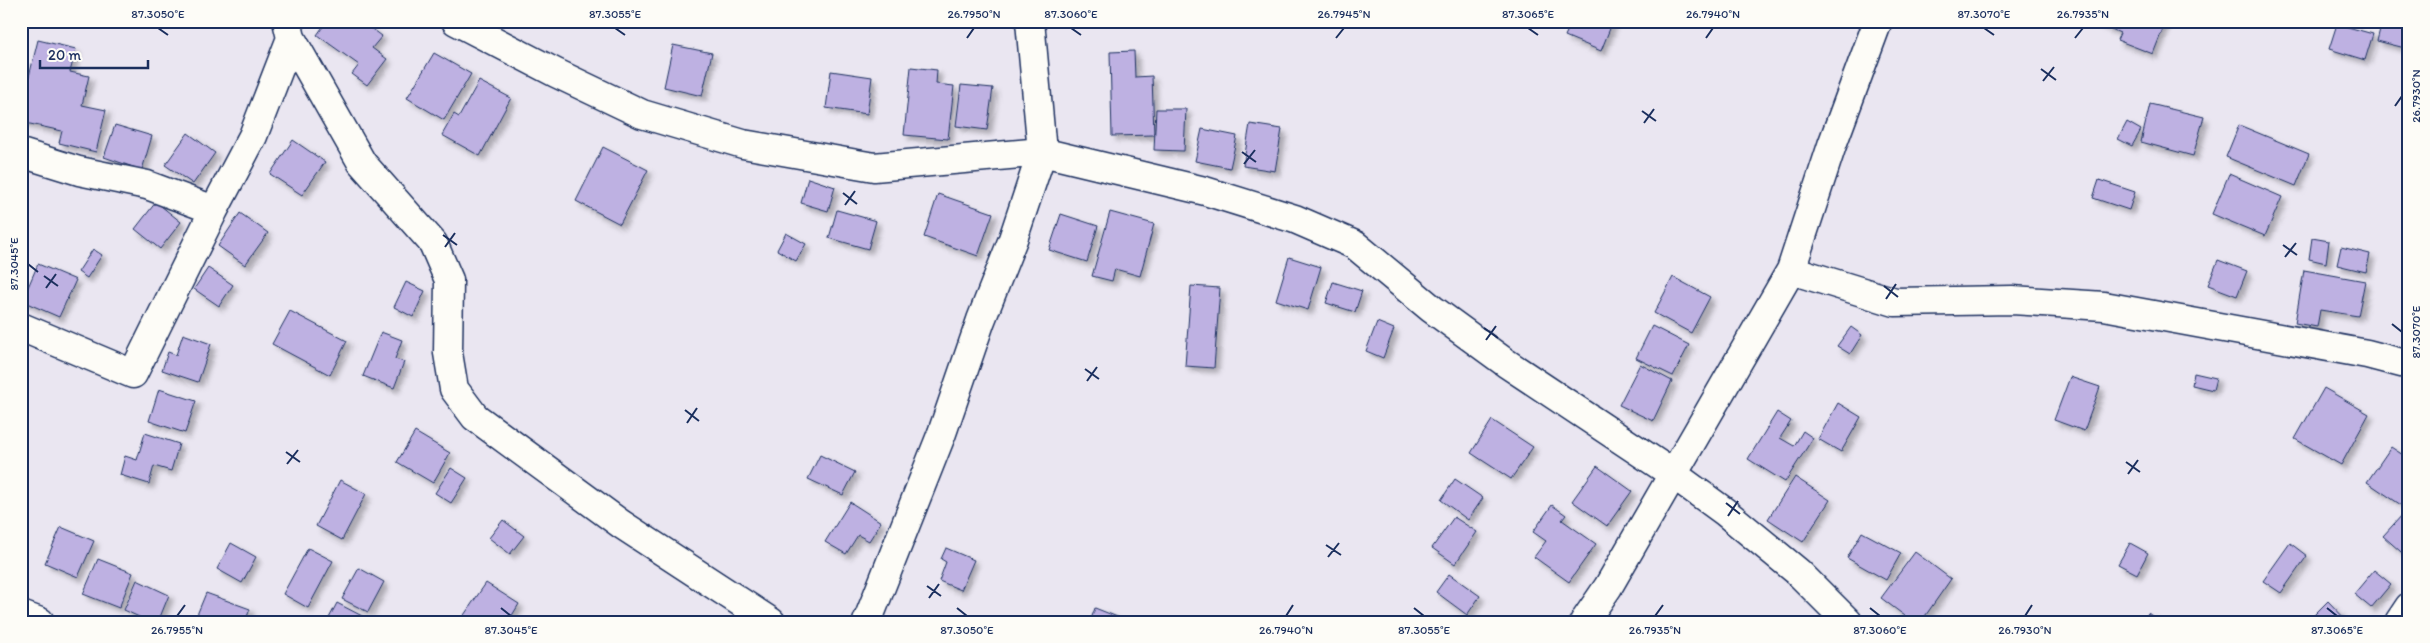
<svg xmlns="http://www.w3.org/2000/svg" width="2430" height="643" font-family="Itim,sans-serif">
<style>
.building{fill:#beb1e2;stroke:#1b2f5e;filter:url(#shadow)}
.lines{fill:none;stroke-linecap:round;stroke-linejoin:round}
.minor-casing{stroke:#1b2f5e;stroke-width:31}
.minor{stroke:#fdfcf7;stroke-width:28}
.ticks{fill:none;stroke:#1b2f5e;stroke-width:2}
.neatline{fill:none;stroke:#1b2f5e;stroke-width:2}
.ticks-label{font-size:12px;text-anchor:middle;fill:#1b2f5e}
</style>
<defs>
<filter id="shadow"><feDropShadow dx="4.5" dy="4.5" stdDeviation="2.5" flood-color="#0004"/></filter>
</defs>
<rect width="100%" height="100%" fill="#eae6f1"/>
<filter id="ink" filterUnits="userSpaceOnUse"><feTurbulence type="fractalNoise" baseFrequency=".02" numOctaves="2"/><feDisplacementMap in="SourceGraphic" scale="10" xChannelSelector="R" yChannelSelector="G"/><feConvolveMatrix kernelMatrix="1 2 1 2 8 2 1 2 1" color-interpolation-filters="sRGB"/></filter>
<g filter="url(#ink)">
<path class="building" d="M327,21h35l20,15 -10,12 15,11 -20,26 -15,-11 7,-9 -42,-30z
M1572,21h41l-12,30 -36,-15z
M2094,21h72l-13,33 -36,-14 3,-7z
M2382,21h27v28l-32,-8z
M2337,24l36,10 -8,26 -36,-11z
M38,40l38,9 -6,23 19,4 -7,29 24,5 -10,42 -37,-9 3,-12 -41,-9v-13z
M673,45l39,8 -10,43 -38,-9z
M1134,51l1,26 17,-1 2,59 -42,1 -2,-84z
M434,53l37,21 -27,46 -37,-22z
M911,67l26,3 -1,14 18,2 -6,53 -44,-4z
M831,71l41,6 -5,37 -41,-6z
M479,81l32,17 -31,58 -38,-21 12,-21 5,3z
M961,85l32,3 -6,42 -31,-4z
M2150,104l54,13 -11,39 -52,-14z
M1156,109h30l-2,42 -30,-1z
M2127,122l14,8 -9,16 -14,-7z
M1250,124l32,5 -7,42 -32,-5z
M115,125l37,11 -10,34 -38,-13z
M2239,125l70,29 -13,32 -70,-29z
M1202,129l35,7 -7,32 -35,-7z
M188,133l27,20 -22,31 -28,-19z
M293,140l32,22 -23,33 -32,-21z
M603,147l45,23 -28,54 -44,-23z
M2229,174l53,23 -17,39 -53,-22z
M808,178l27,9 -7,24 -27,-8z
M2099,180l36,12 -6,18 -36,-12z
M938,194l55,19 -15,43 -54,-19z
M156,202l25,20 -21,27 -25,-20z
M837,210l39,11 -8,28 -39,-11z
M1110,212l44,12 -14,52 -25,-7 -3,12 -20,-5z
M240,213l28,20 -23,32 -27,-19z
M1061,214l37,12 -11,36 -38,-12z
M786,233l20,11 -10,17 -19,-11z
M2312,238l17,3 -3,22 -17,-4z
M2341,247l29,7 -4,18 -29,-7z
M93,249l9,6 -15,23 -9,-6z
M1289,257l32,10 -13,43 -32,-10z
M2218,260l29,11 -10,25 -29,-11z
M38,264l38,16 -17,37 -37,-16z
M208,268l25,17 -14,21 -25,-17z
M2304,270l61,11 -7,35 -38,-6 -3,17 -22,-4z
M1673,277l37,20 -19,36 -37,-20z
M406,282l19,9 -12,26 -19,-10z
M1333,282l29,9 -7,21 -29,-9z
M1191,286l29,2 -6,80 -29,-2z
M290,311l57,30 -17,34 -58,-31z
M1377,322l17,7 -11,29 -17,-7z
M1652,326l37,19 -16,31 -37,-18z
M1851,327l11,8 -12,19 -13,-8z
M381,332l21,8 -7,19 9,3 -10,26 -31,-12z
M183,334l28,10 -13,38 -36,-12 6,-18 8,3z
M1640,364l32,17 -19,40 -34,-16z
M2194,373l22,5 -3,12 -21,-5z
M2070,377l30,10 -16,44 -30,-11z
M2324,388l45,26 -28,51 -46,-26z
M159,389l37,12 -11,32 -36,-12z
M1838,403l23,14 -20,35 -23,-13z
M1777,412l14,9 -11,17 14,8 9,-15 10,7 -28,44 -37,-23z
M1492,420l41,27 -22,32 -40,-26z
M415,432l35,21 -17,30 -36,-21z
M145,433l34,11 -8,27 -17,-5 -5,18 -29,-9 5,-19 12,4z
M2391,447l18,12 -2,50 -40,-27z
M820,455l35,17 -12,23 -35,-16z
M1597,466l35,25 -25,35 -35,-25z
M451,468l16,10 -16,25 -16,-10z
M1795,477l35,23 -27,42 -35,-23z
M1455,479l28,19 -15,22 -27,-20z
M340,480l26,14 -24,46 -26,-14z
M850,502l31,20 -12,19 -11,-6 -12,19 -21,-12z
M1552,505l14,10 -4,5 34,24 -27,38 -35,-25 12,-16 -13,-9z
M2403,514l6,5v40l-26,-23z
M1454,517l23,15 -22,32 -23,-16z
M503,520l21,16 -14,18 -21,-16z
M61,527l33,14 -16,36 -33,-14z
M1862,532l39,21 -15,27 -39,-22z
M231,543l25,14 -14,26 -25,-14z
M2130,543l18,10 -11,21 -19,-10z
M2290,543l17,13 -26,37 -18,-12z
M308,548l25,13 -25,47 -25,-14z
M946,548l28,12 -13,30 -22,-9 7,-19 -5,-3z
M1915,552l36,27 -30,43h-8l-32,-24z
M98,559l35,14 -14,35 -36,-14z
M359,568l25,14 -16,30 -26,-13z
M2374,570l17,14 -20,24 -17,-14z
M1449,574l31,22 -13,19 -31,-23z
M137,580l32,15 -11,27h-8l-26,-12z
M486,583l33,21 -11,18h-40l-6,-4z
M206,593l44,16 -5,13h-51z
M2328,601l20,21h-41z
M337,603l27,14 -3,5h-34z
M1095,608l35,14h-40z
M2148,613l12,9h-18z"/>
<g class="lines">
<g class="minor-casing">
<path id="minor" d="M287,21l4,17 71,125 71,80 16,37 -1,73 6,36 21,28 146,107 150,98
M456,21l100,52 86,41 101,30 131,23 168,-15 163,39 90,28 60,26 77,64 74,54 167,111 52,38 73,60 50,50
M21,153l58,18 68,14 67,25 39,-74 38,-98
M1791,270l104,32 117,-2 92,6 263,48 42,11
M21,327l112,47 81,-164
M21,615l19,7
M867,622l75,-189 39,-113 32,-81 29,-87 -12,-131
M1584,622l24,-35 183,-317 41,-125 46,-124
M2399,622l10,-15"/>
</g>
<use href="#minor" class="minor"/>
</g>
</g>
<path class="ticks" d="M158,28l10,7M615,28l10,7M1071,28l10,7M1528,28l10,7M1984,28l10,7M967,38l7,-10M1336,38l8,-10M1706,38l7,-10M2075,38l8,-10M2041,69l15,11M2043,81l11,-14M2395,106l7,-10M1642,111l14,10M1644,123l10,-14M1242,152l14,10M1244,164l11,-14M843,193l14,11M845,205l10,-14M443,235l14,10M2283,245l14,10M445,247l10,-14M2285,257l11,-14M28,264l10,8M44,276l14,10M1884,286l14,11M46,288l10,-14M1886,299l10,-15M2392,324l10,8M1484,328l14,10M1486,340l10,-14M1085,369l14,10M1087,381l10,-14M685,410l14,11M687,423l10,-15M286,452l14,10M2126,462l14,10M287,464l11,-14M2128,474l10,-14M1726,503l14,11M1728,516l10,-15M1326,545l15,10M1328,557l11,-14M927,586l14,10M929,598l10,-14M501,608l10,8M957,608l10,8M1414,608l10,8M1870,608l10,8M2327,608l10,8M177,616l8,-11M1286,616l7,-11M1655,616l8,-11M2025,616l7,-11"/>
<rect width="2430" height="643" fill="none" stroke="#fdfcf7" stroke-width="55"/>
<path d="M40 60v8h108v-8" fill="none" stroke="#1b2f5e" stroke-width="2.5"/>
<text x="48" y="60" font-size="15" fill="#1b2f5e" stroke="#fdfcf7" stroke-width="4" paint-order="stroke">20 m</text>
<rect x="28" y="28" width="2374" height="588" class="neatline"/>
<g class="ticks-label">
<text x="158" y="18">87.3050°E</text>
<text x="615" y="18">87.3055°E</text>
<text x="974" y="18">26.7950°N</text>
<text x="1071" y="18">87.3060°E</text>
<text x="1344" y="18">26.7945°N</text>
<text x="1528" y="18">87.3065°E</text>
<text x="1713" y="18">26.7940°N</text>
<text x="1984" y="18">87.3070°E</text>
<text x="2083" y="18">26.7935°N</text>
<text transform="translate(2416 96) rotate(-90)" y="4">26.7930°N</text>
<text transform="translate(14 264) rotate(-90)" y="4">87.3045°E</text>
<text transform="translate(2416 332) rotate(-90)" y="4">87.3070°E</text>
<text x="177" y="634">26.7955°N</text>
<text x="511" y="634">87.3045°E</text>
<text x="967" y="634">87.3050°E</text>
<text x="1286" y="634">26.7940°N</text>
<text x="1424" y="634">87.3055°E</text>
<text x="1655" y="634">26.7935°N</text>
<text x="1880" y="634">87.3060°E</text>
<text x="2025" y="634">26.7930°N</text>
<text x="2337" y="634">87.3065°E</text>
</g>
</svg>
